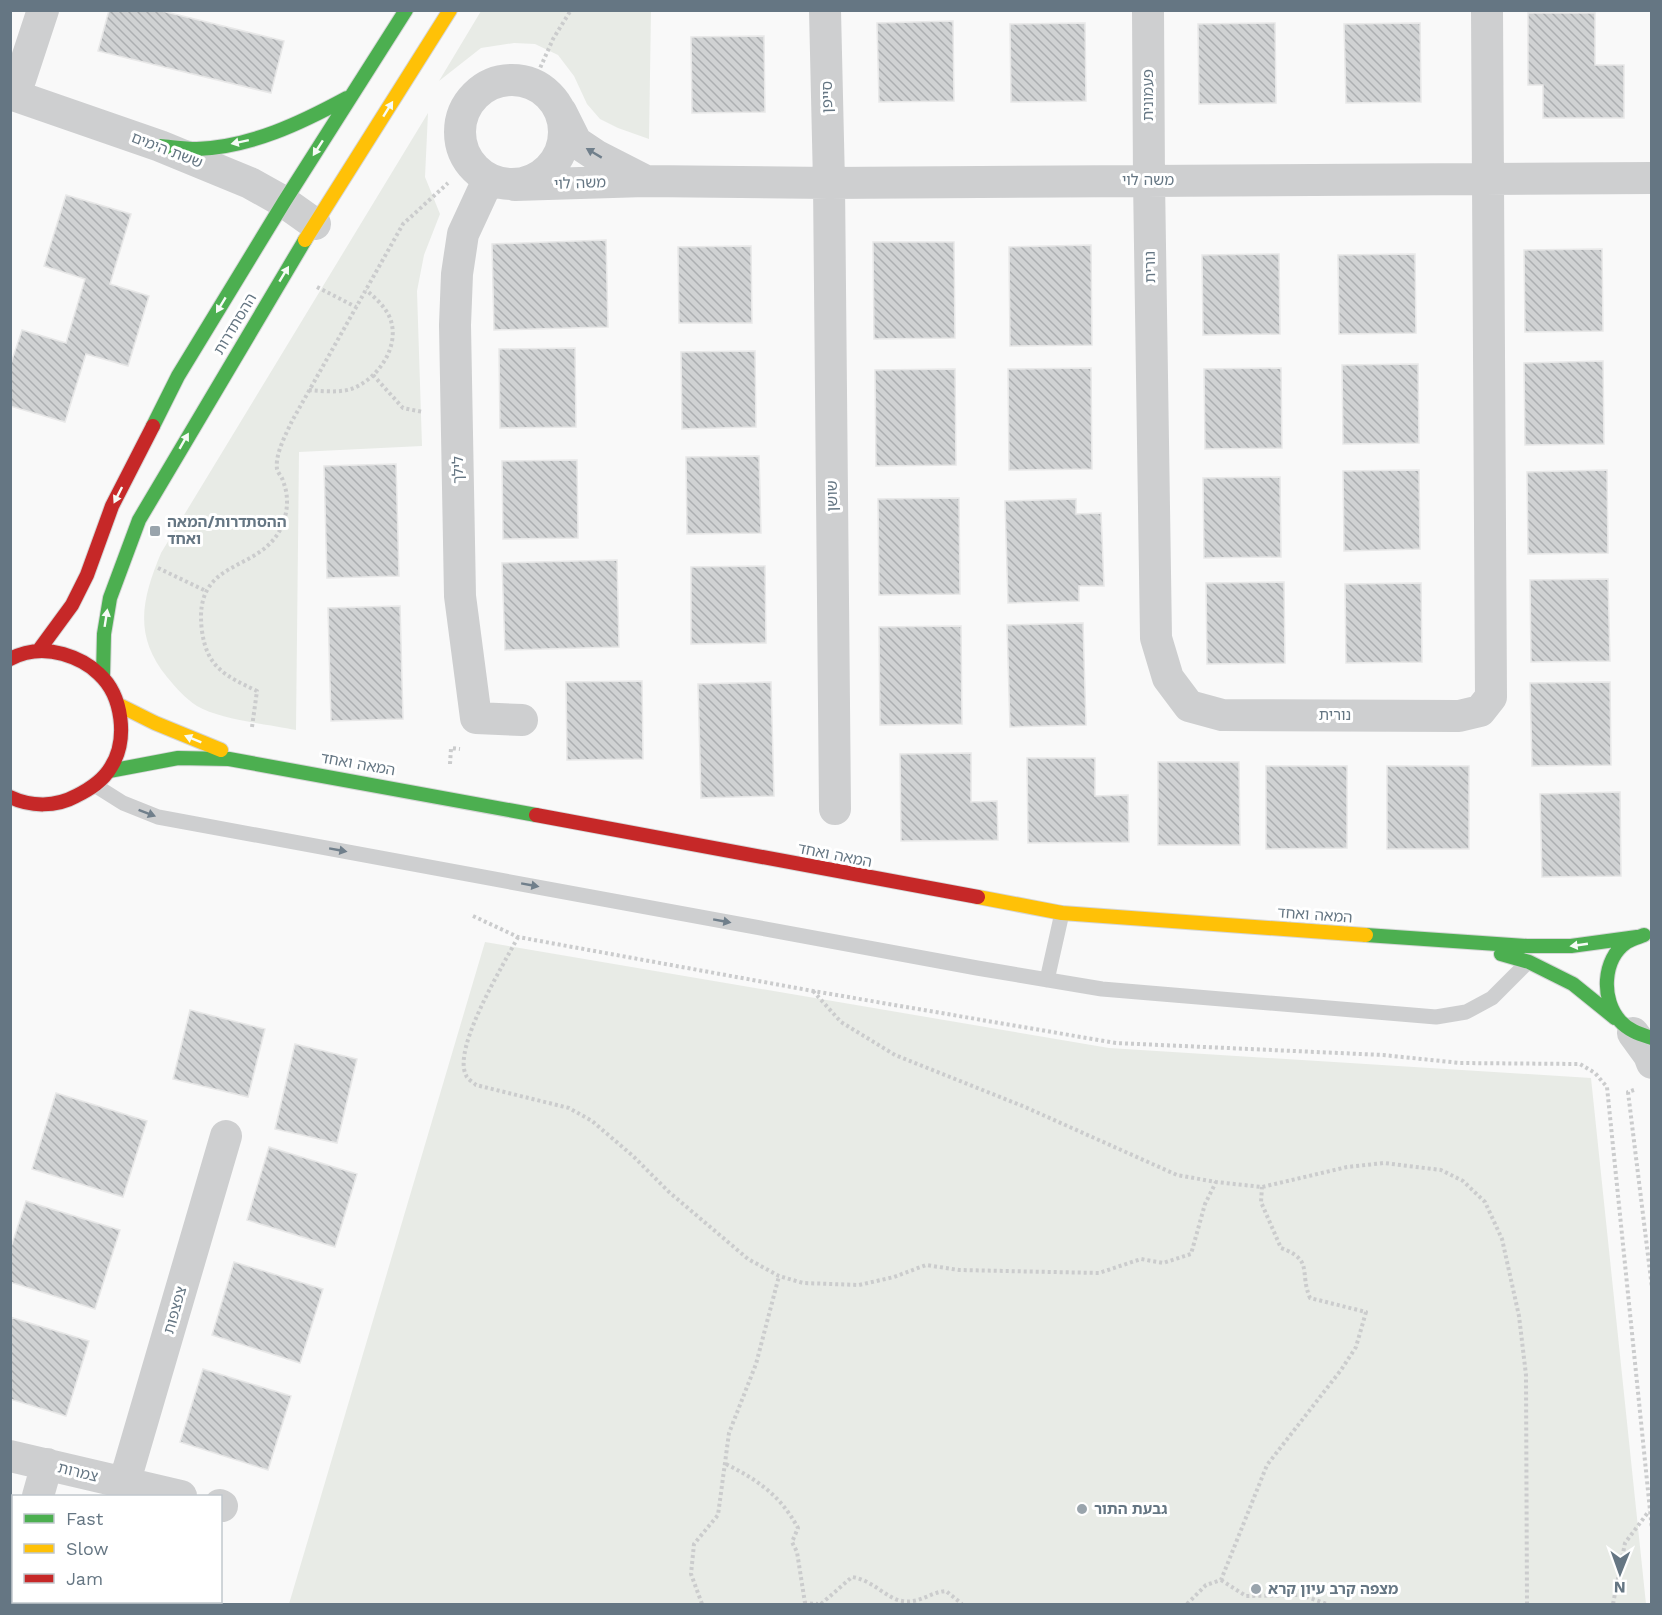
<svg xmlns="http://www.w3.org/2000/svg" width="1662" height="1615" font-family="'Work Sans','Noto Sans Hebrew',sans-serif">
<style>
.park{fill:#e8ebe6}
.building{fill:url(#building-back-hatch);stroke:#e8e8e8;stroke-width:1.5}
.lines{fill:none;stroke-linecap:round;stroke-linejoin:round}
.fast-casing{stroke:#d5d6d7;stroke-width:16}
.slow-casing{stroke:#d5d6d7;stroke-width:16}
.jam-casing{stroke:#d5d6d7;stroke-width:16}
.path{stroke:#cbcccd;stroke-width:4;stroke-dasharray:3 3;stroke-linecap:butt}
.lane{stroke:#cecfd0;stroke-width:15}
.street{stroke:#cecfd0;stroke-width:32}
.fast{stroke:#4caf50;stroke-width:14}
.slow{stroke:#ffc107;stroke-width:14}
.jam{stroke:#c62828;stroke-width:14}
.oneway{fill:#f6fbf6}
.oneway2{fill:#707f8b}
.poi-dot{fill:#99a4ac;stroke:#fff;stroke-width:2}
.labels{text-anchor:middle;stroke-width:6;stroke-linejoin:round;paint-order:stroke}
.street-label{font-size:15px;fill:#657683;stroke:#fff}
.poi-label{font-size:15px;font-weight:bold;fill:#657683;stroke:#fff;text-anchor:start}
</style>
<defs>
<pattern id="building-back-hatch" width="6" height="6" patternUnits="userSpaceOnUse" patternTransform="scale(1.5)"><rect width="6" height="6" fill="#d0d2d3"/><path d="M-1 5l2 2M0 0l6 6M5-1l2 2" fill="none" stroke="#acafb1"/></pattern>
</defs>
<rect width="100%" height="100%" fill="#f9f9f9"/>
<path class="park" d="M481,11h170l-2,128 -31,-11 -18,-9 -13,-15 -13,-28 -16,-21 -23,-11 -21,-1 -33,5 -42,33z
M428,113l-3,64 15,37 -16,41 -7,36 5,155 -123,6 -3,278c-28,-6 -75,-10 -99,-24 -11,-7 -21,-18 -30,-29 -34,-42 -25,-78 -6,-124z
M485,942l624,106 482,30 55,526h-1357z"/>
<path class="building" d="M109,10h49l126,31 -13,52 -173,-42z
M1528,13h67v52h29v53h-81v-33h-15z
M953,21l1,80 -75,1 -2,-79z
M1085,23l1,78 -75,1 -1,-78z
M1275,23l1,80 -77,1 -1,-80z
M1420,23l1,79 -75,1 -2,-79z
M764,36l1,76 -73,1 -1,-76z
M66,195l65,19 -21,70 39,12 -21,70 -42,-12 -21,68 -55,-16v-40l12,-36 44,13 19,-64 -41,-13z
M606,240l2,87 -114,3 -2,-86z
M873,242h81l1,96 -81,1z
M1091,245l1,100 -82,1 -1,-99z
M751,246l1,77h-73l-1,-76z
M1602,249l1,82 -78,1 -1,-82z
M1279,254l1,80 -77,1 -1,-80z
M1415,254l1,79 -77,1 -1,-79z
M575,348l1,79 -76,1 -1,-79z
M755,351l1,76 -74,2 -1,-77z
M1603,361l1,83 -79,1 -1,-82z
M1418,364l1,79 -76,1 -1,-79z
M1091,368l1,101 -83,1 -1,-101z
M1281,368l1,80 -77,1 -1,-80z
M955,369l1,96 -80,1 -1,-96z
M759,456l2,77 -74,1 -1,-77z
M577,460l1,78 -75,1 -1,-78z
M396,464l3,112 -72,2 -3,-112z
M1419,470l1,79 -76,2 -1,-80z
M1607,470l1,83 -80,1 -1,-82z
M1280,477l1,80 -77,1 -1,-80z
M959,498l1,96 -81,1 -1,-96z
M1076,499v15l25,-1 3,73h-25v15l-71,2 -3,-102z
M617,560l2,87 -114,3 -3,-87z
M765,566l1,77 -75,1v-77z
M1608,579l2,82 -79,1 -1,-82z
M1284,582l1,81 -78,1 -1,-81z
M1421,583l1,79 -76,1 -1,-79z
M400,606l3,113 -72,2 -3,-113z
M1083,623l3,102 -76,2 -3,-102z
M961,626l1,98 -82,1 -1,-98z
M642,681l1,78 -76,1 -1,-78z
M771,682l3,114 -73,2 -3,-114z
M1610,682l1,83 -79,1 -2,-83z
M971,753v49l26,-1 1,39 -97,1 -1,-87z
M1027,758h68v38l33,-1 1,47 -101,1z
M1158,762h81l1,83h-82z
M1266,766h81v82l-81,1z
M1387,766h82v83h-82z
M1620,792l1,84 -79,1 -2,-83z
M190,1010l75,19 -17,68 -75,-18z
M295,1044l62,15 -20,84 -62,-14z
M56,1093l91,28 -24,76 -91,-28z
M269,1147l88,27 -22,73 -88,-27z
M26,1201l94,29 -25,79 -85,-27v-32z
M234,1262l89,27 -23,74 -88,-28z
M10,1317l79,24 -23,75 -56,-17z
M203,1369l88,27 -23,74 -88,-28z
M52,1602h101l-1,2h-101z"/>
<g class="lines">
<g class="fast-casing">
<path id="fast" d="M160,146c12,1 25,3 37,3 54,-2 104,-26 150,-51
M153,426l25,-50 106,-174 122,-192
M103,677l1,-43 6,-36 29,-78 166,-280
M109,771l69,-13 51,1 307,56
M1366,935l161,11h44l66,-9
M1644,935c-5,2 -12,4 -17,7 -25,17 -26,58 -7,79 9,10 20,13 32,17
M1501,954l28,8 44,22 42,34"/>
</g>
<g class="slow-casing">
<path id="slow" d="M305,240l145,-230
M119,705l36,18 66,27
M978,897l84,16 304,22"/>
</g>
<g class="jam-casing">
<path id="jam" d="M39,650l33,-45 15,-30 25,-69 41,-80
M10,659c17,-9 35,-10 53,-5 14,4 26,10 36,20 24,22 29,66 12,93 -8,14 -21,22 -35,29 -20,11 -45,11 -66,1
M536,815l442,82"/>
</g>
<path class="path" d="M533,84l20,-45 18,-29
M317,287l39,20
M373,375l30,33 20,4
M309,390c13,1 29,3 42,-1 26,-9 50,-42 39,-71 -5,-12 -15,-20 -24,-28
M158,568l48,23
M252,727l5,-36c-31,-15 -50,-23 -55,-60 -10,-75 58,-56 80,-105 6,-15 7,-30 1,-45 -1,-4 -5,-8 -6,-12 -2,-15 9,-35 15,-48l111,-197 45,-41
M450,764l1,-16 9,1
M473,916l45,21 295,54 303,52 267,12 77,8 120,1 15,9 12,14 45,443
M518,937c-14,27 -66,111 -52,138 1,4 7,7 10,10l93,23 23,13 41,35 36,36 79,67 31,17 24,7 56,2 35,-8 32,-12 33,5 140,3 42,-14 22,4 28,-9 14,-50 11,-22
M813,991l28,31 54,33 130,52 152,68 39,7 46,5 85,-20 37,-4 57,7 22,11 22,21 17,37 17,77 7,59 1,229
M1634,1090l-6,2 24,196
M726,1464c33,17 54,31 72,64l-6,14 5,10 8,51
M1221,1580l25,16 55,-1 26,9
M804,1603l14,1
M209,1604v-2
M702,1604l-11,-30 3,-30 24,-29 11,-82 27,-69 23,-88
M821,1604l31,-27c21,3 35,22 50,24 18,3 28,-9 44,-10l16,13
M1187,1604l19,-19 15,-5 46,-115 74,-95 15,-23 10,-35 -56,-14c-11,-26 4,-38 -29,-50l-20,-46 1,-15
M1613,1604l12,-61 24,-32"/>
<path class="lane" d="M96,786l27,17 35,14 819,151 125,21 334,28 30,-5 26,-14 36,-36
M1047,980l15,-67"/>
<path class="street" d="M825,10l4,173 6,626
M1148,10l1,170 7,458 12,40 21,28 33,9 237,1 21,-5 11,-14 -4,-687
M460 132a52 52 0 1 1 104 0a52 52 0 1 1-104 0Z
M10,94l150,52 90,37 34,19 31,22
M15,95l28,-85
M561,112l15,30 21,14 45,23
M488,180l-25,54 -6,40 -2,51 5,271 16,122 46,2
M515,185l130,-4 184,2 823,-5
M1633,1033l16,22 3,8
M10,1456l171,40
M124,1484l102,-348
M38,1496l9,-32
M220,1505l2,1
M10,1597l4,-14"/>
<use href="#fast" class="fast"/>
<use href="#slow" class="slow"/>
<use href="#jam" class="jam"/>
</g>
<defs><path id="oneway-solid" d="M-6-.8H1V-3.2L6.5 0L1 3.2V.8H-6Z" transform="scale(1.5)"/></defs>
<g class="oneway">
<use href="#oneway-solid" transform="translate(388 109) rotate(-58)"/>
<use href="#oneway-solid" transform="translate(240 142) rotate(168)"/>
<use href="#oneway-solid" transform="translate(318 148) rotate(123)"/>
<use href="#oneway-solid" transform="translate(284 274) rotate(-59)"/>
<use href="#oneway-solid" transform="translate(221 305) rotate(121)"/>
<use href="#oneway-solid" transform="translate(184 441) rotate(-60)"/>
<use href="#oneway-solid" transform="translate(118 495) rotate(117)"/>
<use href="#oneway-solid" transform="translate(106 618) rotate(-81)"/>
<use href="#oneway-solid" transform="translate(193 739) rotate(-158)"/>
<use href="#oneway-solid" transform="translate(1579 945) rotate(172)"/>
</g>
<g class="oneway2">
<use href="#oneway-solid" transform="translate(594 153) rotate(-149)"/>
<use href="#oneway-solid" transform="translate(147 813) rotate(21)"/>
<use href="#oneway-solid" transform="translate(338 850) rotate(10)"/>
<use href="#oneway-solid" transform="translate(530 885) rotate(10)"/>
<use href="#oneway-solid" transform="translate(722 921) rotate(10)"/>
</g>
<g class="poi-dot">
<rect x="149" y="525" width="12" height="12" rx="3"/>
<circle cx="1082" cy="1509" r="6"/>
<circle cx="1256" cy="1589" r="6"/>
</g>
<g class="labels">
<g class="street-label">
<text transform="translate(1148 95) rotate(-90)" y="5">פעמונית</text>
<text transform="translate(827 97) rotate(-91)" y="5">סייפן</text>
<text transform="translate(167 150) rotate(21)" y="5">ששת הימים</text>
<text x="1148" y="185">משה לוי</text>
<text transform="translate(580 183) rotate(-2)" y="5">משה לוי</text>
<text transform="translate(1150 267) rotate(-91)" y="5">נורית</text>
<text transform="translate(235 324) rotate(-59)" y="5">ההסתדרות</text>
<text transform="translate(458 470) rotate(-91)" y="5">לילך</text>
<text transform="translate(832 496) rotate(-91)" y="5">שושן</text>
<text x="1335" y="720">נורית</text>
<text transform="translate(358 764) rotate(10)" y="5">המאה ואחד</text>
<text transform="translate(835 855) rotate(11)" y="5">המאה ואחד</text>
<text transform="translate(1315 915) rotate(4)" y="5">המאה ואחד</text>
<text transform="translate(175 1310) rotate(-74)" y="5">צפצפות</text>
<text transform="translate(78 1472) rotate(14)" y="5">צמרות</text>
</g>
<g class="poi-label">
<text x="167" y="527">ההסתדרות/המאה<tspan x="167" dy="17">ואחד</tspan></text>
<text x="1094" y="1514">גבעת התור</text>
<text x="1268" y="1594">מצפה קרב עיון קרא</text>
</g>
</g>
<rect width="1662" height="1615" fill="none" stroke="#657683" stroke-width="24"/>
<rect x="12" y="1495" width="210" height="108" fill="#ffffff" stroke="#c1c8cd" stroke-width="1.5"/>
<rect x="24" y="1514" width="30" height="9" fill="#4caf50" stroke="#c1c8cd" stroke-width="1.5"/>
<text x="66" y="1525" font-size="18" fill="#657683">Fast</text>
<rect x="24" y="1544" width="30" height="9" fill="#ffc107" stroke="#c1c8cd" stroke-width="1.5"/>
<text x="66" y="1555" font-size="18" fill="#657683">Slow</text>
<rect x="24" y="1574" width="30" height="9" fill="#c62828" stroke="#c1c8cd" stroke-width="1.5"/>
<text x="66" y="1585" font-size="18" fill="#657683">Jam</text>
<g transform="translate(1620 1573) rotate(181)" stroke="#ffffff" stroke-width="4.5" paint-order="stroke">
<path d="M0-4.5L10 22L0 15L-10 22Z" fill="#657683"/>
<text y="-9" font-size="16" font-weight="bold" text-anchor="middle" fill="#657683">N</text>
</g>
</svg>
